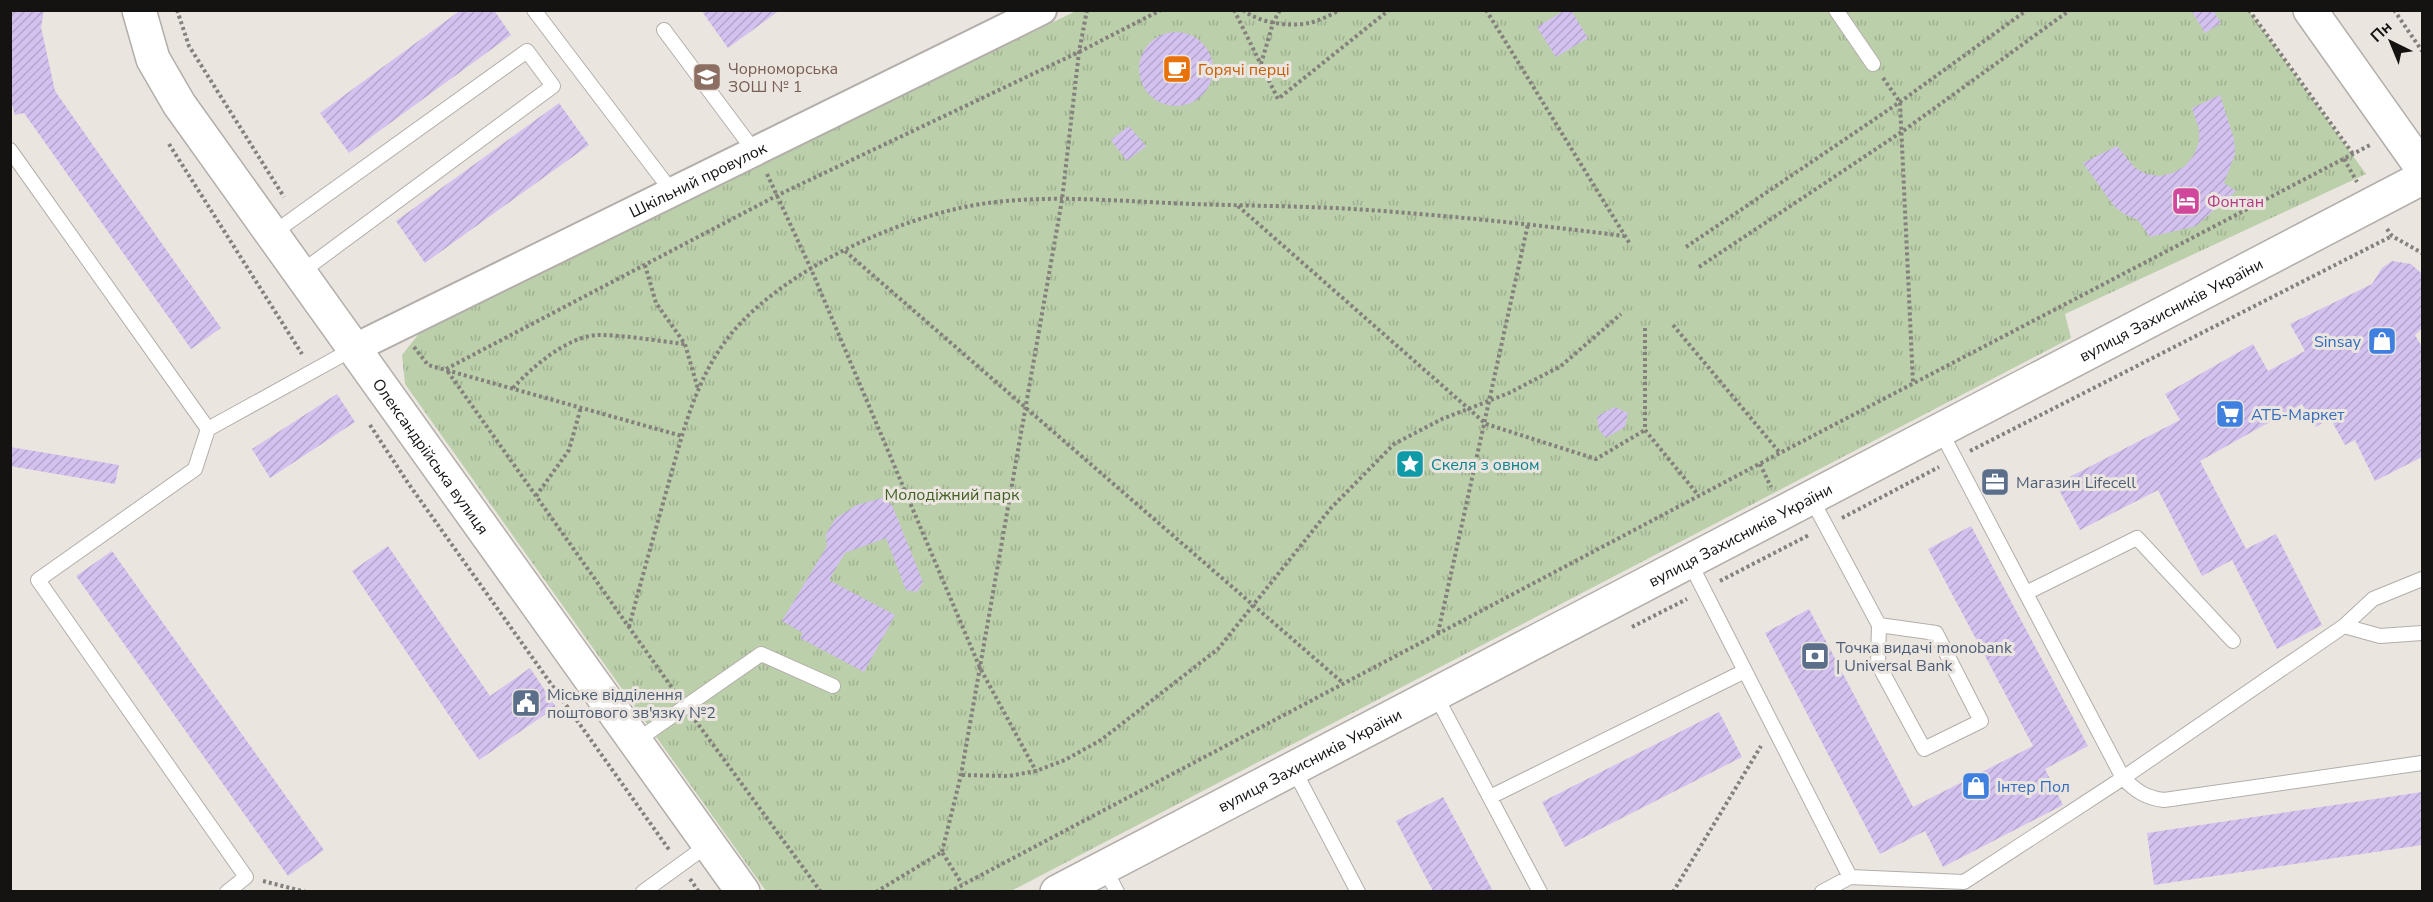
<svg xmlns="http://www.w3.org/2000/svg" width="2433" height="902" font-family="'Nunito Sans',sans-serif">
<style>
.grass{fill:url(#grass-tufts)}
.building{fill:url(#building-hatch)}
.lines{fill:none;stroke-linecap:round;stroke-linejoin:round}
.service-casing{stroke:#b3aea9;stroke-width:16}
.minor-casing{stroke:#b3aea9;stroke-width:32}
.secondary-casing{stroke:#b3aea9;stroke-width:36}
.path{stroke:#84807c;stroke-width:4;stroke-dasharray:3 3;stroke-linecap:butt}
.service{stroke:#fff;stroke-width:14}
.minor{stroke:#fff;stroke-width:28}
.secondary{stroke:#fff;stroke-width:33}
.labels{text-anchor:middle;stroke-width:6;stroke-linejoin:round;paint-order:stroke}
.education-label{font-size:16px;fill:#785e54;stroke:#ebe5e0;text-anchor:start}
.food-label{font-size:16px;fill:#c56008;stroke:#ebe5e0;text-anchor:start}
.street-label{font-size:16px;fill:#151311;stroke:#ebe5e0}
.hotel-label{font-size:16px;fill:#b23c85;stroke:#ebe5e0;text-anchor:start}
.shop-label{font-size:16px;fill:#366cbe;stroke:#ebe5e0;text-anchor:start}
.culture-label{font-size:16px;fill:#0d838f;stroke:#ebe5e0;text-anchor:start}
.service-label{font-size:16px;fill:#4e5e75;stroke:#ebe5e0;text-anchor:start}
.park-label{font-size:16px;fill:#426124;stroke:#ebe5e0}
</style>
<defs>
<pattern id="grass-tufts" width="24" height="20" patternUnits="userSpaceOnUse" patternTransform="scale(1.5)"><rect width="24" height="20" fill="#bbcfab"/><path d="M3 7l-1-3M5 7V3M7 7l1-3M15 17l-1-3M17 17v-4M19 17l1-3" fill="none" stroke="#a0b192"/></pattern>
<pattern id="building-hatch" width="6" height="6" patternUnits="userSpaceOnUse" patternTransform="scale(1.5)"><rect width="6" height="6" fill="#d3c1ef"/><path d="M-1 1l2-2M0 6l6-6M5 7l2-2" fill="none" stroke="#b4a5cc"/></pattern>
</defs>
<rect width="100%" height="100%" fill="#ebe5e0"/>
<path class="grass" d="M1076,11h1173l117,163 -301,140 6,24 -1060,553h-245l-361,-507 -3,-29 19,-24z"/>
<path class="building" d="M10,10h34l-3,17 14,64 166,237 -30,21 -167,-236 -9,2 -5,-18z
M461,10h33l17,25 -162,118 -29,-40z
M701,10h79l-52,38z
M1565,10h6l17,28 -32,19 -19,-30z
M2191,10h22l8,13 -16,10z
M1139 69a37 37 0 1 1 74 0a37 37 0 1 1-74 0Z
M2220,95l14,44 1,15 -11,29 12,8 -40,35 -46,11 -12,-17 -14,-6 -10,-8 -31,-43 34,-17 17,21 12,7 14,2 13,-3 12,-7 9,-11 5,-13v-13l-7,-21z
M559,103l30,42 -164,118 -29,-42z
M1129,126l17,20 -19,15 -16,-21z
M2392,261l19,3 11,10v54l-7,7 7,12v110l-47,24 -20,-41 -10,5 -15,-27 -14,9 -14,-23 -102,57 46,88 30,-15 46,91 -45,24 -45,-89 -30,16 -44,-86 -78,40 -24,-46 124,-64 -15,-26 88,-50 15,27 37,-20 -15,-27 82,-40 10,-16z
M337,394l18,28 -85,56 -18,-29z
M1615,407l13,6 -3,14 -19,11 -7,-8 -2,-14z
M10,447l109,18 -4,19 -105,-18z
M882,498l10,7 31,77 -6,10 -11,-2 -20,-52 -41,15 -16,27 66,35 -31,57 -64,-34 3,-5 -21,-12 45,-75 -1,-12 10,-16 21,-13z
M1971,526l117,220 -43,23 18,36 -120,62 -18,-36 -45,23 -115,-221 44,-24 104,198 120,-61 -105,-197z
M388,546l102,150 40,-28 26,39 -77,53 -127,-189z
M112,551l212,299 -36,26 -212,-300z
M1719,712l23,45 -177,90 -23,-45z
M2422,792v53l-268,40 -7,-52z
M1443,797l50,94h-60l-37,-70z"/>
<g class="lines">
<g class="service-casing">
<path id="service" d="M534,10l139,183
M1836,10l37,54
M664,30l91,122
M10,150l198,279
M272,234l255,-183 26,35 -253,187
M1940,430l183,348c13,13 23,20 41,22l258,-37
M1811,498l68,127 -1,39 46,85 57,-28 -45,-88 -57,-8
M1689,561l161,316
M2026,593l111,-55 96,103
M2344,626l36,10 42,-3
M1435,694l105,198
M636,741l125,-87 72,32
M1293,768l65,124
M1490,797l255,-126
M1104,867l13,25
M227,892l19,-15 -208,-297 157,-111 13,-40 145,-80
M643,892l66,-48
M1822,892l28,-15 114,5 159,-104 221,-152 29,-27 49,-20"/>
</g>
<g class="minor-casing">
<g id="minor">
<path id="s1" d="M353,349l689,-339"/>
</g>
</g>
<g class="secondary-casing">
<g id="secondary">
<path id="s2" d="M139,10l14,49 26,45 564,788"/>
<path d="M2310,10l112,158"/>
<path id="s3" d="M1057,892l1365,-714"/>
</g>
</g>
<path class="path" d="M177,10l12,36 95,151
M1234,10l44,89 111,-89
M1243,10c16,13 46,17 66,13 10,-2 21,-8 31,-13
M1486,10l144,234
M2249,10l104,144
M2394,10l28,41
M1261,64l12,-41 7,-13
M1883,78l17,24 13,281
M169,144l133,210
M2344,159l13,23
M767,174l44,95 169,399 56,103
M1238,206l248,218 110,35 49,-29
M2387,229l5,7 30,17
M1686,247l214,-145 127,-92
M845,251l498,432
M645,265l11,38 29,41 13,45
M1699,267l204,-136 167,-121
M1673,325l107,128
M1645,328v102l54,66
M414,347l14,18 254,71
M513,388c19,-21 55,-52 85,-53 28,0 59,6 87,9
M370,425l38,58 262,368
M1970,451l422,-215
M1760,464l11,23
M536,496l33,-46 12,-43
M1842,518l97,-51
M1720,581l89,-46
M629,627c12,-46 25,-92 38,-138 15,-53 28,-111 64,-155 54,-66 174,-120 257,-131 68,-9 139,-1 206,1 58,2 117,2 175,6 85,6 170,15 255,26
M1632,627l55,-28
M1438,633l90,-409
M675,692l-229,-323 332,-174 301,-143 82,-42
M695,720l126,172
M962,775l47,1 27,-5 29,-11 36,-20 117,-91 113,-141 63,-64 48,-25 67,-26 52,-27 60,-52
M942,852l19,-77 101,-575 17,-148 8,-42
M690,879l9,13
M263,881l43,11
M876,892l66,-40 20,32
M949,892l831,-439 592,-309
M1673,892l88,-146"/>
<use href="#service" class="service"/>
<use href="#minor" class="minor"/>
<use href="#secondary" class="secondary"/>
</g>
<defs>
<g id="cafe-square" transform="scale(1.5)"><rect x="-9" y="-9" width="18" height="18" rx="4" fill="#e8710a" stroke="#ebe5e0"/><path d="M-5.5-4.5H6V0H3Q3 3.5 0 3.5H-2.5Q-5.5 3.5-5.5 0ZM3-3.2v2h1.7v-2ZM-6 4.5H4V6H-6Z" fill="#fff"/></g>
<g id="school-square" transform="scale(1.5)"><rect x="-9" y="-9" width="18" height="18" rx="4" fill="#8d6e63" stroke="#ebe5e0"/><path d="M0-5L7-2L0 1L-7-2ZM-4 1L0 2.5L4 1V4Q0 6-4 4Z" fill="#fff"/></g>
<g id="hotel-square" transform="scale(1.5)"><rect x="-9" y="-9" width="18" height="18" rx="4" fill="#d1479c" stroke="#ebe5e0"/><path d="M-6-4.5h1.5V1H6V5H4.5V3h-9V5H-6ZM-4 0a1.8 1.8 0 1 1 3.6 0ZM.5 0V-2.5h3Q6-2.5 6 0Z" fill="#fff"/></g>
<g id="shop-square" transform="scale(1.5)"><rect x="-9" y="-9" width="18" height="18" rx="4" fill="#3f7fe0" stroke="#ebe5e0"/><path d="M-5-2.5h2.3a2.7 3.5 0 0 1 5.4 0H5L5.5 6h-11ZM-1.5-2.5h3a1.5 2.3 0 0 0-3 0Z" fill="#fff"/></g>
<g id="supermarket-square" transform="scale(1.5)"><rect x="-9" y="-9" width="18" height="18" rx="4" fill="#3f7fe0" stroke="#ebe5e0"/><path d="M-6-5.5h2.5l.6 2H6L4.5 2H-2.5L-4.4-4H-6ZM-1.5 3.2a1.3 1.3 0 1 0 .1 0ZM3 3.2a1.3 1.3 0 1 0 .1 0Z" fill="#fff"/></g>
<g id="sight-square" transform="scale(1.5)"><rect x="-9" y="-9" width="18" height="18" rx="4" fill="#0f9aa8" stroke="#ebe5e0"/><path d="M0-6L1.8-2.2L6-1.7L2.9 1.2L3.7 5.4L0 3.3L-3.7 5.4L-2.9 1.2L-6-1.7L-1.8-2.2Z" fill="#fff"/></g>
<g id="office-square" transform="scale(1.5)"><rect x="-9" y="-9" width="18" height="18" rx="4" fill="#5c6f8a" stroke="#ebe5e0"/><path d="M-6-3h4V-5.5h4V-3h4V5H-6ZM-1-4.5V-3h2v-1.5ZM-6 0V1H6V0Z" fill="#fff"/></g>
<g id="bank-square" transform="scale(1.5)"><rect x="-9" y="-9" width="18" height="18" rx="4" fill="#5c6f8a" stroke="#ebe5e0"/><path d="M-6-4H6V4H-6ZM0-2.3a2.3 2.3 0 1 0 0 4.6a2.3 2.3 0 1 0 0-4.6Z" fill="#fff"/></g>
<g id="civic-square" transform="scale(1.5)"><rect x="-9" y="-9" width="18" height="18" rx="4" fill="#5c6f8a" stroke="#ebe5e0"/><path d="M-.6-6.5H3V-4.5H.6V-3L4-1V1h2V6H-6V1h2V-1L-.6-3ZM-1.2 2.5V6h2.4V2.5Z" fill="#fff"/></g>
</defs>
<g fill-rule="evenodd">
<use href="#cafe-square" x="1177" y="69"/>
<use href="#school-square" x="707" y="77"/>
<use href="#hotel-square" x="2186" y="201"/>
<use href="#shop-square" x="2382" y="341"/>
<use href="#supermarket-square" x="2230" y="414"/>
<use href="#sight-square" x="1410" y="464"/>
<use href="#office-square" x="1995" y="482"/>
<use href="#bank-square" x="1815" y="656"/>
<use href="#civic-square" x="526" y="703"/>
<use href="#shop-square" x="1976" y="786"/>
</g>
<g class="labels">
<g class="education-label">
<text x="728" y="74">Чорноморська<tspan x="728" dy="18">ЗОШ № 1</tspan></text>
</g>
<g class="food-label">
<text x="1198" y="75">Горячі перці</text>
</g>
<g class="street-label">
<text dy="6" stroke="none"><textPath href="#s1" startOffset="384">Шкільний провулок</textPath></text>
<text dy="6" stroke="none"><textPath href="#s3" startOffset="1257">вулиця Захисників України</textPath></text>
<text dy="6" stroke="none"><textPath href="#s2" startOffset="536">Олександрійська вулиця</textPath></text>
<text dy="6" stroke="none"><textPath href="#s3" startOffset="771">вулиця Захисників України</textPath></text>
<text dy="6" stroke="none"><textPath href="#s3" startOffset="285">вулиця Захисників України</textPath></text>
</g>
<g class="hotel-label">
<text x="2207" y="207">Фонтан</text>
</g>
<g class="shop-label">
<text x="2361" y="347" text-anchor="end">Sinsay</text>
<text x="2251" y="420">АТБ-Маркет</text>
<text x="1997" y="792">Інтер Пол</text>
</g>
<g class="culture-label">
<text x="1431" y="470">Скеля з овном</text>
</g>
<g class="service-label">
<text x="2016" y="488">Магазин Lifecell</text>
<text x="1836" y="653">Точка видачі monobank<tspan x="1836" dy="18">| Universal Bank</tspan></text>
<text x="547" y="700">Міське відділення<tspan x="547" dy="18">поштового зв'язку №2</tspan></text>
</g>
<g class="park-label">
<text x="952" y="500">Молодіжний парк</text>
</g>
</g>
<rect width="2433" height="902" fill="none" stroke="#151311" stroke-width="24"/>
<g transform="translate(2391 42) rotate(317)" stroke="#ebe5e0" stroke-width="4.5" paint-order="stroke">
<path d="M0-4.5L10 22L0 15L-10 22Z" fill="#151311"/>
<text y="-9" font-size="16" font-weight="bold" text-anchor="middle" fill="#151311">Пн</text>
</g>
</svg>
